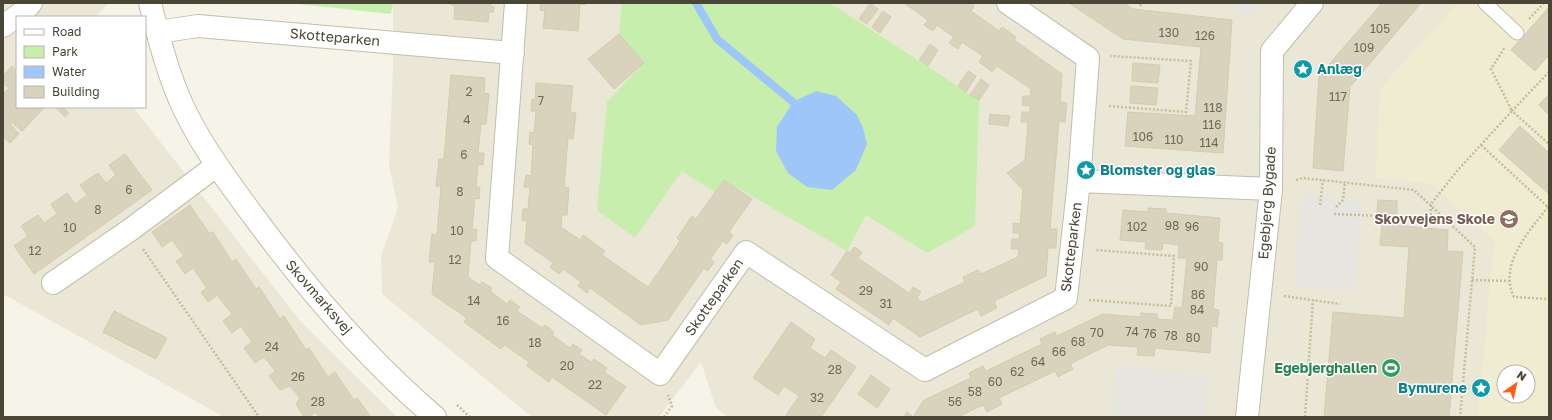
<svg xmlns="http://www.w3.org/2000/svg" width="1552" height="420" font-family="'Golos Text',sans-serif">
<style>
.residential{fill:#eae7d6;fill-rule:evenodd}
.education{fill:#f0ecd1;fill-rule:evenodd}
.green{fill:#c7eead}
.parking{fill:#e7e5e0}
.water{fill:#9fc6f8}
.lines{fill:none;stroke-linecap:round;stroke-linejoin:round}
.stream{stroke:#9fc6f8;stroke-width:8}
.building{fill:#d9d2bc;stroke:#d4ccaf}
.service-casing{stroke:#c3beaa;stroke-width:15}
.minor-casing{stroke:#c3beaa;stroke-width:24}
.path{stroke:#c6bd99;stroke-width:2.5;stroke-dasharray:2 2;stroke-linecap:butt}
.service{stroke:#fff;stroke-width:13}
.minor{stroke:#fff;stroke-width:22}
.labels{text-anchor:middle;stroke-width:3;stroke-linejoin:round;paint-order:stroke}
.number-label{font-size:12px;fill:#6e6958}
.street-label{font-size:14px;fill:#4a4636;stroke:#fff}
.culture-label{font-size:14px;font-weight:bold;fill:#0d838f;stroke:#fff;text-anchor:start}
.education-label{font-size:14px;font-weight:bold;fill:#785e54;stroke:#fff;text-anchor:end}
.leisure-label{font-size:14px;font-weight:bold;fill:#27864d;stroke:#fff;text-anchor:end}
</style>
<rect width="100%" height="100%" fill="#f6f4e8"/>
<path class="residential" d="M3,3h106l-14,14h-78v90h116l168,215 96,95h-173l-221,-123z
M393,3h1156v414h-821l-12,-9 -15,-46 -42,55h-127l-150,-123 -1,-38 17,-48 -9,-43 4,-98zM1504,372h24v24h-24z"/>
<path class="education" d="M1458,3h91v414h-71l16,-176 -63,-57 -55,-6 4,-89zM1504,372h24v24h-24z"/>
<path class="green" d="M289,3h104l-2,11z
M622,3h208l149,97 -4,126 -48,27 -61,-38 -19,36 -123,-71 -9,12 -33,-21 -47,67 -38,-28 10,-108 37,-39 -25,-29z"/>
<path class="parking" d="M1225,3h38l-13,18z
M1302,195l60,6 -8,91 -60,-6z
M1118,365l90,11 -5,41h-91z"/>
<path class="water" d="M816,91l20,5 21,19 6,13 4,16 -11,26 -24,20 -25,-3 -19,-14 -12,-22 1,-24 16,-25z"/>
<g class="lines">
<path class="stream" d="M696,3l21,36 76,63"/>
</g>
<path class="building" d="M451,3h40l-1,3 4,1 -1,5h-4l-1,10 -34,-3 1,-14h-4z
M540,3h45v2l-5,-1 -2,27 -35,-3 2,-17 -5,-1z
M870,3l8,6 -11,15 -8,-5z
M904,3h67l3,2 -3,6 28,20 3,-4 14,10 -2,3 48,34 -2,28 7,1 -2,19 -6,-1 -9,108h7l-1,19h-8l-2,28 -52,25 3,7 -16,8 -3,-7 -58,28 -27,-19 -4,7 -53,-36 5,-7 -10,-7 16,-24 3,2 4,-6 8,5 -4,6 51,35 4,-6 8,5 -4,6 5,4 43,-20 -2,-5 15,-7 3,4 37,-17 1,-8h-8l1,-10h8l-1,-6h-6v-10l7,1 3,-34 -16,-17 18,-13 3,-38h-7l1,-10h8v-6l-8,-1 1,-9h7l1,-7 -34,-23 -5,6 -13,-10 4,-6 -21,-14 -4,7 -9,-6 5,-6 -17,-12 -4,6 -9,-6 4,-5z
M1069,3h55l9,6 99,11 -9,133 -98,-7 3,-34 67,4 6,-69 -78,-8z
M1382,3h39l-71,84 -7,84 -30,-3 6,-92z
M1549,7v48l-14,16 -24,-21z
M883,11l8,6 -11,16 -8,-6z
M619,34l25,29 -30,26 -26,-30z
M930,44l8,6 -10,16 -9,-6z
M1133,63l27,2 -2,18 -26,-2z
M12,66l5,5v36h28l-23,24 -10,-9 -2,2 9,10 -9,9 -7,-6v-43l6,-6 -6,-5v-7z
M968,71l8,5 -10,16 -8,-6z
M451,75l34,3 -1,15 5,1 -3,30h-5l-3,29h6l-1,12 -5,-1 -2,23h4l-1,12 -4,-1 -3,31h5l-1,12h-5l-3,36 12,8 2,-3 10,6 -2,3 17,13 3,-4 10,7 -3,4 25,17 3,-3 9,7 -2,3 18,13 3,-4 9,6 -3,4 12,8 3,-3 13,9 -3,4 22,15 -20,28 -54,-38 -3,5 -22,-16 2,-4 -24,-17 -4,4 -37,-27 3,-4 -35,-24 3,-32h-6l3,-28 5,1 4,-49h-5l3,-27h5z
M981,79l8,6 -10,15 -9,-5z
M536,83l37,3 -3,26 6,1 -3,26 -5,-1 -4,49 5,1 -2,27h-5l-1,12 19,13 3,-5 22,16 -3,4 46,32 32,-46 -3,-3 15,-22 4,3 28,-39 28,19 -23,33 4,3 -6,9 -4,-3 -13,18 4,3 -6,9 -4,-3 -36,52 -27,5 -51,-37 -3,5 -9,-7 3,-4 -18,-13 -4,5 -9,-7 3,-4 -28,-20 2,-22 -5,-1 1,-11h5l2,-22h-6l2,-12 5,1 2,-31 -4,-1 1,-12 4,1 2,-22h-5l1,-12 3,1z
M1131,86l27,2 -2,17 -26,-2z
M1549,94v21l-10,-10z
M55,107h8l6,6 -4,4z
M990,114l20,2 -2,10 -19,-2z
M1520,126l29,27v41l-50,-44z
M125,154l27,36 -118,84 -20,-28 14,-10 -7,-10 17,-11 6,8 13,-9 -6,-10 16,-11 8,11 12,-9 -7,-10 18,-12 8,10 10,-8 -7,-10z
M1378,200l19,1v13l-20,-1z
M190,205l19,28 4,-1 19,30 4,-3 20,30 3,-2 21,32 4,-3 22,34 3,-2 19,29 7,-5 19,28 3,-2 14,19h-52l-3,-5 -8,5h-4l-8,-13 4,-6 -10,-12 -10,4 -11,-14 6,-5 -11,-14 -9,6 -11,-15 8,-6 -11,-16 -9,7 -9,-12 9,-7 -15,-19 -9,7 -7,-10 6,-4 -14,-20 -8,6 -9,-13 8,-5 -12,-16 -10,7 -10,-15z
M1148,208l18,1v4l54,5 -2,24 5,1 -1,17h-5l-4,49 6,1 -2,17 -5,-1 -2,27 -55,-5 -1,8 -17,-1 1,-8 -30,-2 -38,19 3,5 -15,8 -3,-6 -56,27 3,6 -15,8 -4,-7 -25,12h-54l3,-5 6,5 11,-17 47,-22 -2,-5 14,-7 3,5 56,-27 -2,-5 15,-7 2,4 46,-22 37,3 1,-4 16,1v5l16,1 2,-13 7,1 5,-50h-9l1,-13 -16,-2 -1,7 -17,-1 1,-7 -26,-2 3,-30 25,2z
M1382,224l66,6 -1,21 16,1 -14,165h-125l9,-105 71,6 5,-71 -29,-2z
M114,311l53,27 -11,21 -53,-27z
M791,322l24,17 -5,9 15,10 6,-8 25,17 -35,50h-36l14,-21 -15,-10 -6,9 -25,-17z
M871,375l19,14 -13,19 -19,-14z"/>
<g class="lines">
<g class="service-casing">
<path id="service" d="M1485,3l32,30"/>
</g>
<g class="minor-casing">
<path id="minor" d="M150,3c9,36 18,72 34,106 19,39 45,74 71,109 53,72 112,141 180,199
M516,3l-19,255 163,116 86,-122 179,118 141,-72 13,-117 9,-123 -80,-55
M3,26l20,-14 8,-9
M158,32l40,-6 315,27
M1079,181l192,8
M53,283l77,-53 86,-64
M1247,417l24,-228 1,-138 40,-48"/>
</g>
<path class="path" d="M1140,6l2,-3
M1529,19l15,-16
M1549,72l-37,39 37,33
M1109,106l77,6 5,-51 -81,-5
M1481,145l67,62
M1296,180l7,-2 111,12 61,57 -15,170
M1320,205l3,-25
M1336,207l7,-7 2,-18
M1548,207c-19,24 -50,58 -34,90l35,2
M1334,214l97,4v-14l26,-33 55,-60 -21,-42 14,-22
M143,249l116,168
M1472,280l37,1
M1284,296l56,8
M1089,300l82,6 3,-50 -78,-6
M457,405l13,12
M664,417l8,-11 -4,-11
M1305,417l8,-117"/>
<use href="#service" class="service"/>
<use href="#minor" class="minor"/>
</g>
<defs>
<g id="sight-disc" transform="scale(1)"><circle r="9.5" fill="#0f9aa8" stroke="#fff"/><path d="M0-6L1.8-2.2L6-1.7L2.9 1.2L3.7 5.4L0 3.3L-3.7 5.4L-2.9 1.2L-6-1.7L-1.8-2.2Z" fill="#fff"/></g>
<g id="school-disc" transform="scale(1)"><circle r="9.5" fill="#8d6e63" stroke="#fff"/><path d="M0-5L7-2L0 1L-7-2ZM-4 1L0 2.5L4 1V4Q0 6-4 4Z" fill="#fff"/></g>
<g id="stadium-disc" transform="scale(1)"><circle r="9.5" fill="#2e9e5b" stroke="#fff"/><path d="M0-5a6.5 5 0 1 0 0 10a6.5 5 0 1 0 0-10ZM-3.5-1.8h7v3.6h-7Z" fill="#fff"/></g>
</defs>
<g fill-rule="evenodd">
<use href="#sight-disc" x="1303" y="69"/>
<use href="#sight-disc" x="1086" y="170"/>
<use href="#school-disc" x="1509" y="219"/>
<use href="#stadium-disc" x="1391" y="368"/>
<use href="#sight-disc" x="1481" y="388"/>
</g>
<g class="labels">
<g class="number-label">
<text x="1380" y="33">105</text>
<text x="1169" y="37">130</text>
<text x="1205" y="40">126</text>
<text x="1364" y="52">109</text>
<text x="469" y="96">2</text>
<text x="1338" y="101">117</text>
<text x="541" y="105">7</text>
<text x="1213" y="112">118</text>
<text x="467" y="124">4</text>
<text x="1212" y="129">116</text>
<text x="1143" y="141">106</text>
<text x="1174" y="144">110</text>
<text x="1209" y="147">114</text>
<text x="464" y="159">6</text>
<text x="129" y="194">6</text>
<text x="460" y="196">8</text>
<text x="98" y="214">8</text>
<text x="1172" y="230">98</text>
<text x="1137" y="231">102</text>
<text x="1192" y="231">96</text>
<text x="70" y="232">10</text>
<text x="457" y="235">10</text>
<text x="35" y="255">12</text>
<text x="455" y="264">12</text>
<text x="1201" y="271">90</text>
<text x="866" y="295">29</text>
<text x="1198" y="299">86</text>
<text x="474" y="305">14</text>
<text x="886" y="308">31</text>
<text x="1197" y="314">84</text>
<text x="503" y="325">16</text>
<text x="1132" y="336">74</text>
<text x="1097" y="337">70</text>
<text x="1150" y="338">76</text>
<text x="1171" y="340">78</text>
<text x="1193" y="342">80</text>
<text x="1078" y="346">68</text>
<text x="535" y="347">18</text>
<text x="272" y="351">24</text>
<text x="1059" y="356">66</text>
<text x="1038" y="366">64</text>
<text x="567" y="370">20</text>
<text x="835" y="374">28</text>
<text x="1017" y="376">62</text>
<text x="298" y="381">26</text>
<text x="995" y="386">60</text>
<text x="595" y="389">22</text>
<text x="975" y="396">58</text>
<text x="817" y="402">32</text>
<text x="318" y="406">28</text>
<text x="955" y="406">56</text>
</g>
<g class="street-label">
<text transform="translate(335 37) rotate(5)" y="5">Skotteparken</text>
<text transform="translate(1267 203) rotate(-86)" y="5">Egebjerg Bygade</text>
<text transform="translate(1071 247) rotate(-83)" y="5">Skotteparken</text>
<text transform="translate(319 297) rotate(49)" y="5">Skovmarksvej</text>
<text transform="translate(714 297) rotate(-55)" y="5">Skotteparken</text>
</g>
<g class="culture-label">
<text x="1317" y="74">Anlæg</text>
<text x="1100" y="175">Blomster og glas</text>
<text x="1467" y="393" text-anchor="end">Bymurene</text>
</g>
<g class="education-label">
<text x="1495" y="224">Skovvejens Skole</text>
</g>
<g class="leisure-label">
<text x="1377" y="373">Egebjerghallen</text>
</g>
</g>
<rect width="1552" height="420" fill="none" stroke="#4a4636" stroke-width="8"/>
<rect x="16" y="16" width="130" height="92" fill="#ffffff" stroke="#b7b5af"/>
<rect x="24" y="29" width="20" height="6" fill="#ffffff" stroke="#b7b5af"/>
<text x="52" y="36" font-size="12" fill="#4a4636">Road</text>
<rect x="24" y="46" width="20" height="12" fill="#c7eead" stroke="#b7b5af"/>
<text x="52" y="56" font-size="12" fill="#4a4636">Park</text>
<rect x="24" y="66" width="20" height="12" fill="#9fc6f8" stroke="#b7b5af"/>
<text x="52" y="76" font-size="12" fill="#4a4636">Water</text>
<rect x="24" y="86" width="20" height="12" fill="#d9d2bc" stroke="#b7b5af"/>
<text x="52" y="96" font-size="12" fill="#4a4636">Building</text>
<g transform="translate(1516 384) rotate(34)"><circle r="19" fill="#ffffff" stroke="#b7b5af"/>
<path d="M0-3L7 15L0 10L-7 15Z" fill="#ff5d16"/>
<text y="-6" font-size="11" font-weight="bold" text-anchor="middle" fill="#4a4636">N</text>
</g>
</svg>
